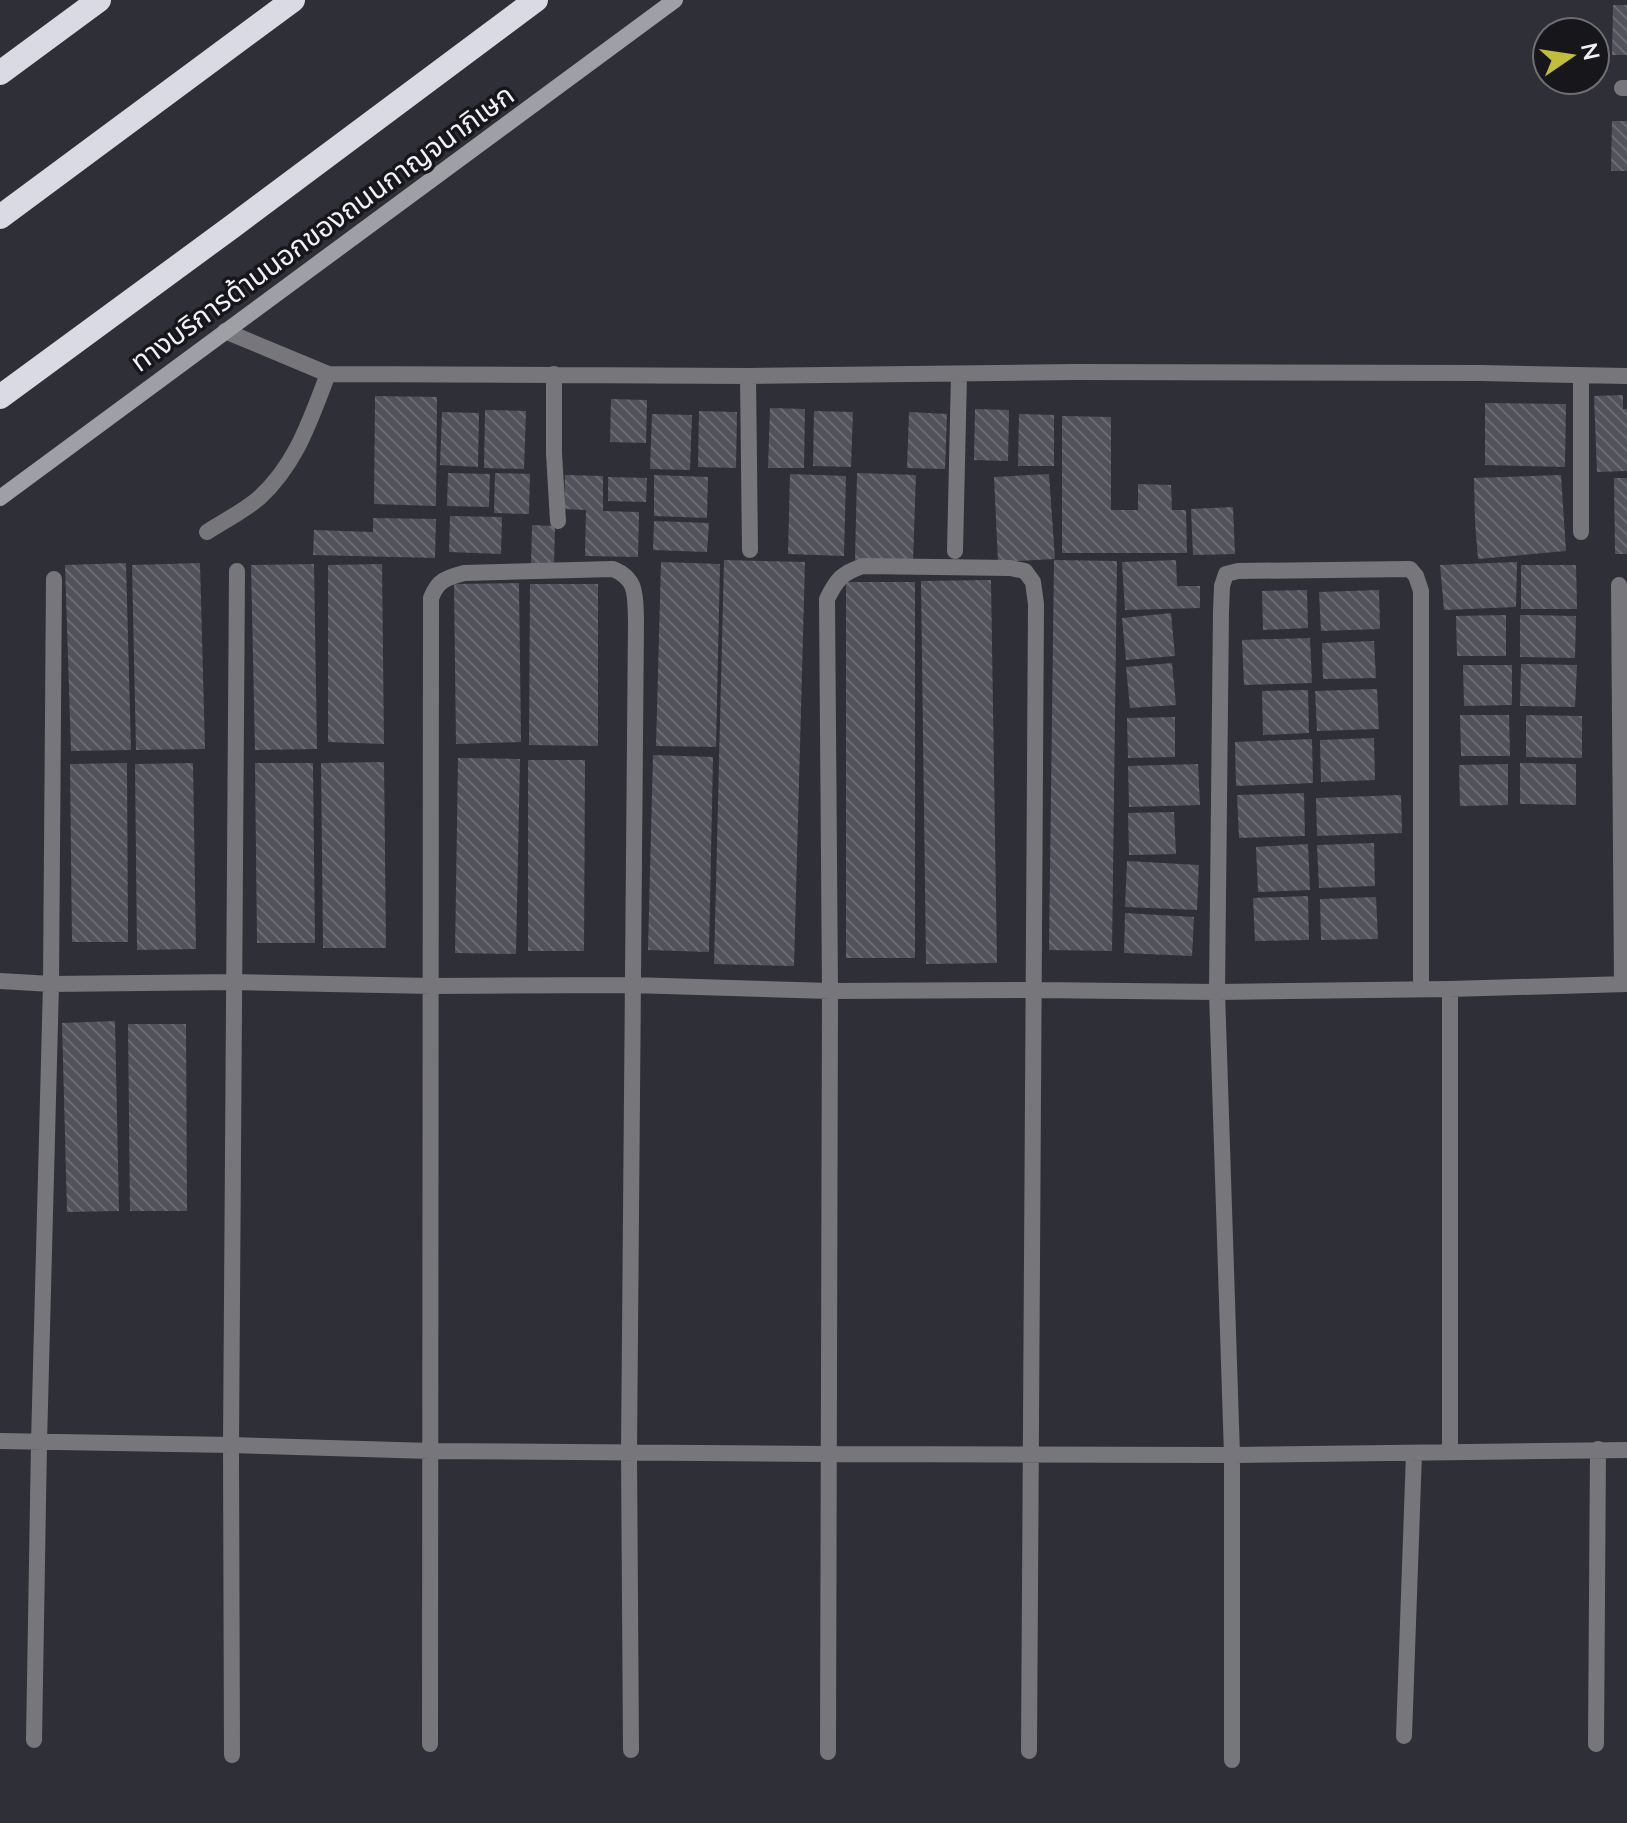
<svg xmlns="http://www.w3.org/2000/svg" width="1627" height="1823" font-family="Lato,'Noto Sans Thai',sans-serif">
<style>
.building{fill:url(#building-back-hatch)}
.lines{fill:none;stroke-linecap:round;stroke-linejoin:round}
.minor{stroke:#77777b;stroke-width:16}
.secondary{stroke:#9f9fa6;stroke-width:16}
.motorway{stroke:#dadae5;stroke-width:24}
.labels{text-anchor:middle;stroke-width:7;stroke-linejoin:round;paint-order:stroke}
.street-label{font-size:28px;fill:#f1f1f7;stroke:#17171b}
</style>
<defs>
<pattern id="building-back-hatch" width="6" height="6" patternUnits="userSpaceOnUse" patternTransform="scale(2)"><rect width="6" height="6" fill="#52525b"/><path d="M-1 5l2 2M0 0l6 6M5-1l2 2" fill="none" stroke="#6b6b73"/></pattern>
</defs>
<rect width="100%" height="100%" fill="#2f2f37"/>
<path class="building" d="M1613,5h14v50h-15z
M1612,121h15v50h-16z
M1623,395v14h4v62l-30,1 -3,-76z
M375,396l62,1 -1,109 -62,-2z
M611,399l36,1 -1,43 -36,-1z
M1485,403l81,1 -1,63 -80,-2z
M770,408l35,1 -1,59h-36z
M975,409l34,1 -1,51 -34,-1z
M485,410l41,1 -2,58 -40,-1z
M699,411l38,1 -1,56 -38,-1z
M814,411l39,1 -2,55 -38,-1z
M442,412l37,1 -1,54 -38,-2z
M909,412l38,2 -2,55 -38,-1z
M652,414l40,1 -2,55 -40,-1z
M1019,414l35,1v51h-36z
M1062,416l49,1v93h27v-26l33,1 1,25h14l1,43h-125z
M448,473l42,1 -1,33 -42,-1z
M495,473l35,1 -1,40 -35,-1z
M857,473l59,2 -3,86 -58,-1z
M790,474l56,2 -2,80 -56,-2z
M1049,474l6,85 -57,3 -4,-85z
M565,475l38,1v35l36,1 -1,45 -53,-1 1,-46 -22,-1z
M654,475l54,2 -1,41 -53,-2z
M1561,475l5,76 -88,8 -3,-37 -1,-44z
M608,477l39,1 -1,24 -38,-1z
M1614,478h13v76h-12z
M1233,507l2,47 -42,1 -2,-46z
M450,516l52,1 -1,37 -52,-2z
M373,518l63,1 -1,39 -122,-3 1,-25 59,2z
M654,521l55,2 -2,29 -54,-2z
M532,525l23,1 -1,40 -23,-1z
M724,560l81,2 -11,404 -80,-2z
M1054,560l63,1 -5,390 -63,-1z
M1176,560l1,26h23v22l-75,2 -3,-48z
M661,562l59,2 -4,183 -60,-1z
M1517,562l-1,45 -72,3 -4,-45z
M126,563l5,187 -60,1 -6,-186z
M200,563l5,186 -69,1 -4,-185z
M314,564l3,185 -62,1 -4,-185z
M382,564l2,180 -56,-2v-177z
M1521,565h55l1,44h-56z
M991,580l6,383 -71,1 -5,-383z
M846,582h69v376h-69z
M519,583l2,159 -65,2 -2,-160z
M530,584h68v162l-69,-1z
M1307,590l1,38 -45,2 -1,-39z
M1379,590l1,39 -59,2 -2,-39z
M1171,613l4,43 -49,4 -4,-42z
M1506,615v41h-49l-1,-40z
M1520,615l56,1 -1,42 -55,-1z
M1310,638l2,45 -68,2 -2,-45z
M1374,641l2,37 -53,1 -1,-36z
M1172,663l4,42 -46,3 -4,-41z
M1521,664l56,1 -2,42 -55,-1z
M1463,665h49v40l-48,1z
M1377,689l2,40 -62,2 -2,-40z
M1308,690l1,43 -46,2 -1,-44z
M1460,715h49l1,41h-49z
M1526,715l56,1v42l-56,-1z
M1175,717v40l-47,1 -1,-40z
M1374,738l1,42 -54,2 -1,-42z
M1312,739l1,44 -77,3 -1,-44z
M653,755l60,2 -4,195 -61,-2z
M458,758l62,1 -4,195 -61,-1z
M528,760h57l-1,191h-56z
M384,762l2,186h-63l-2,-185z
M127,763l1,179h-56l-2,-178z
M193,763l3,186 -59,1 -2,-186z
M255,763h58l2,180h-58z
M1520,763l56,1v41l-56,-1z
M1198,764l2,41 -71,2 -1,-41z
M1508,764v41l-48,1 -1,-41z
M1304,793l1,43 -66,2 -2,-43z
M1401,795l1,38 -85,3 -1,-38z
M1174,812l2,42 -47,1 -1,-42z
M1374,843l1,43 -56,2 -2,-43z
M1308,844l2,46 -52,2 -2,-45z
M1127,861l72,4 -2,45 -72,-3z
M1308,896l1,44 -54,1 -2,-43z
M1376,897l2,42 -57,1 -1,-41z
M1125,913l69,4 -2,39 -68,-3z
M115,1021l4,190 -52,1 -5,-189z
M128,1024h58l1,187h-57z"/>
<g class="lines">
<path class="minor" d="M1622,88h5
M225,331l103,43
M554,374v79l4,68
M748,376l2,174
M1581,377v155
M207,532c17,-11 37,-21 52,-34 38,-35 51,-78 69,-124l420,2 326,-4 407,1 146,3
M955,551l4,-177
M1619,585l3,399
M0,981l51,3 184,-2 197,4 200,-1 198,6 205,-1 182,2 233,-3 177,-5
M1450,989v462
M0,1441l231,4 199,6 398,3 404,1 395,-5
M1404,1736l10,-283
M34,1740l5,-297 12,-459 3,-405
M430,1744l1,-1146c7,-18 15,-20 33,-25l149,-4c25,10 22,28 23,51l-7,832 2,298
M1596,1744l2,-295
M828,1752l2,-761 -3,-392c10,-20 15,-26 36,-33l147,2 15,3 8,11 3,22c-1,382 -2,764 -7,1147
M232,1755l-1,-310 6,-874
M1232,1760v-305l-15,-463 4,-380 1,-26 4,-12 12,-3 172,-2 6,7 5,15v397"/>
<path class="secondary" d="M0,498l675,-498"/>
<path class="motorway" d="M0,73l99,-73
M0,217l293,-217
M0,397l233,-171 303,-226"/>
</g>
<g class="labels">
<g class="street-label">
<text transform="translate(322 228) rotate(-36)" y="10">ทางบริการด้านนอกของถนนกาญจนาภิเษก</text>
</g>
</g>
<g transform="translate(1571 56) rotate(77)"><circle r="38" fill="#17171b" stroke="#6e6e73" stroke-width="2"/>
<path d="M0-6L14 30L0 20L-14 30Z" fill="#c2bd3f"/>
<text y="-12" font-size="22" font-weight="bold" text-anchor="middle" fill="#f1f1f7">N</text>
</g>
</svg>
